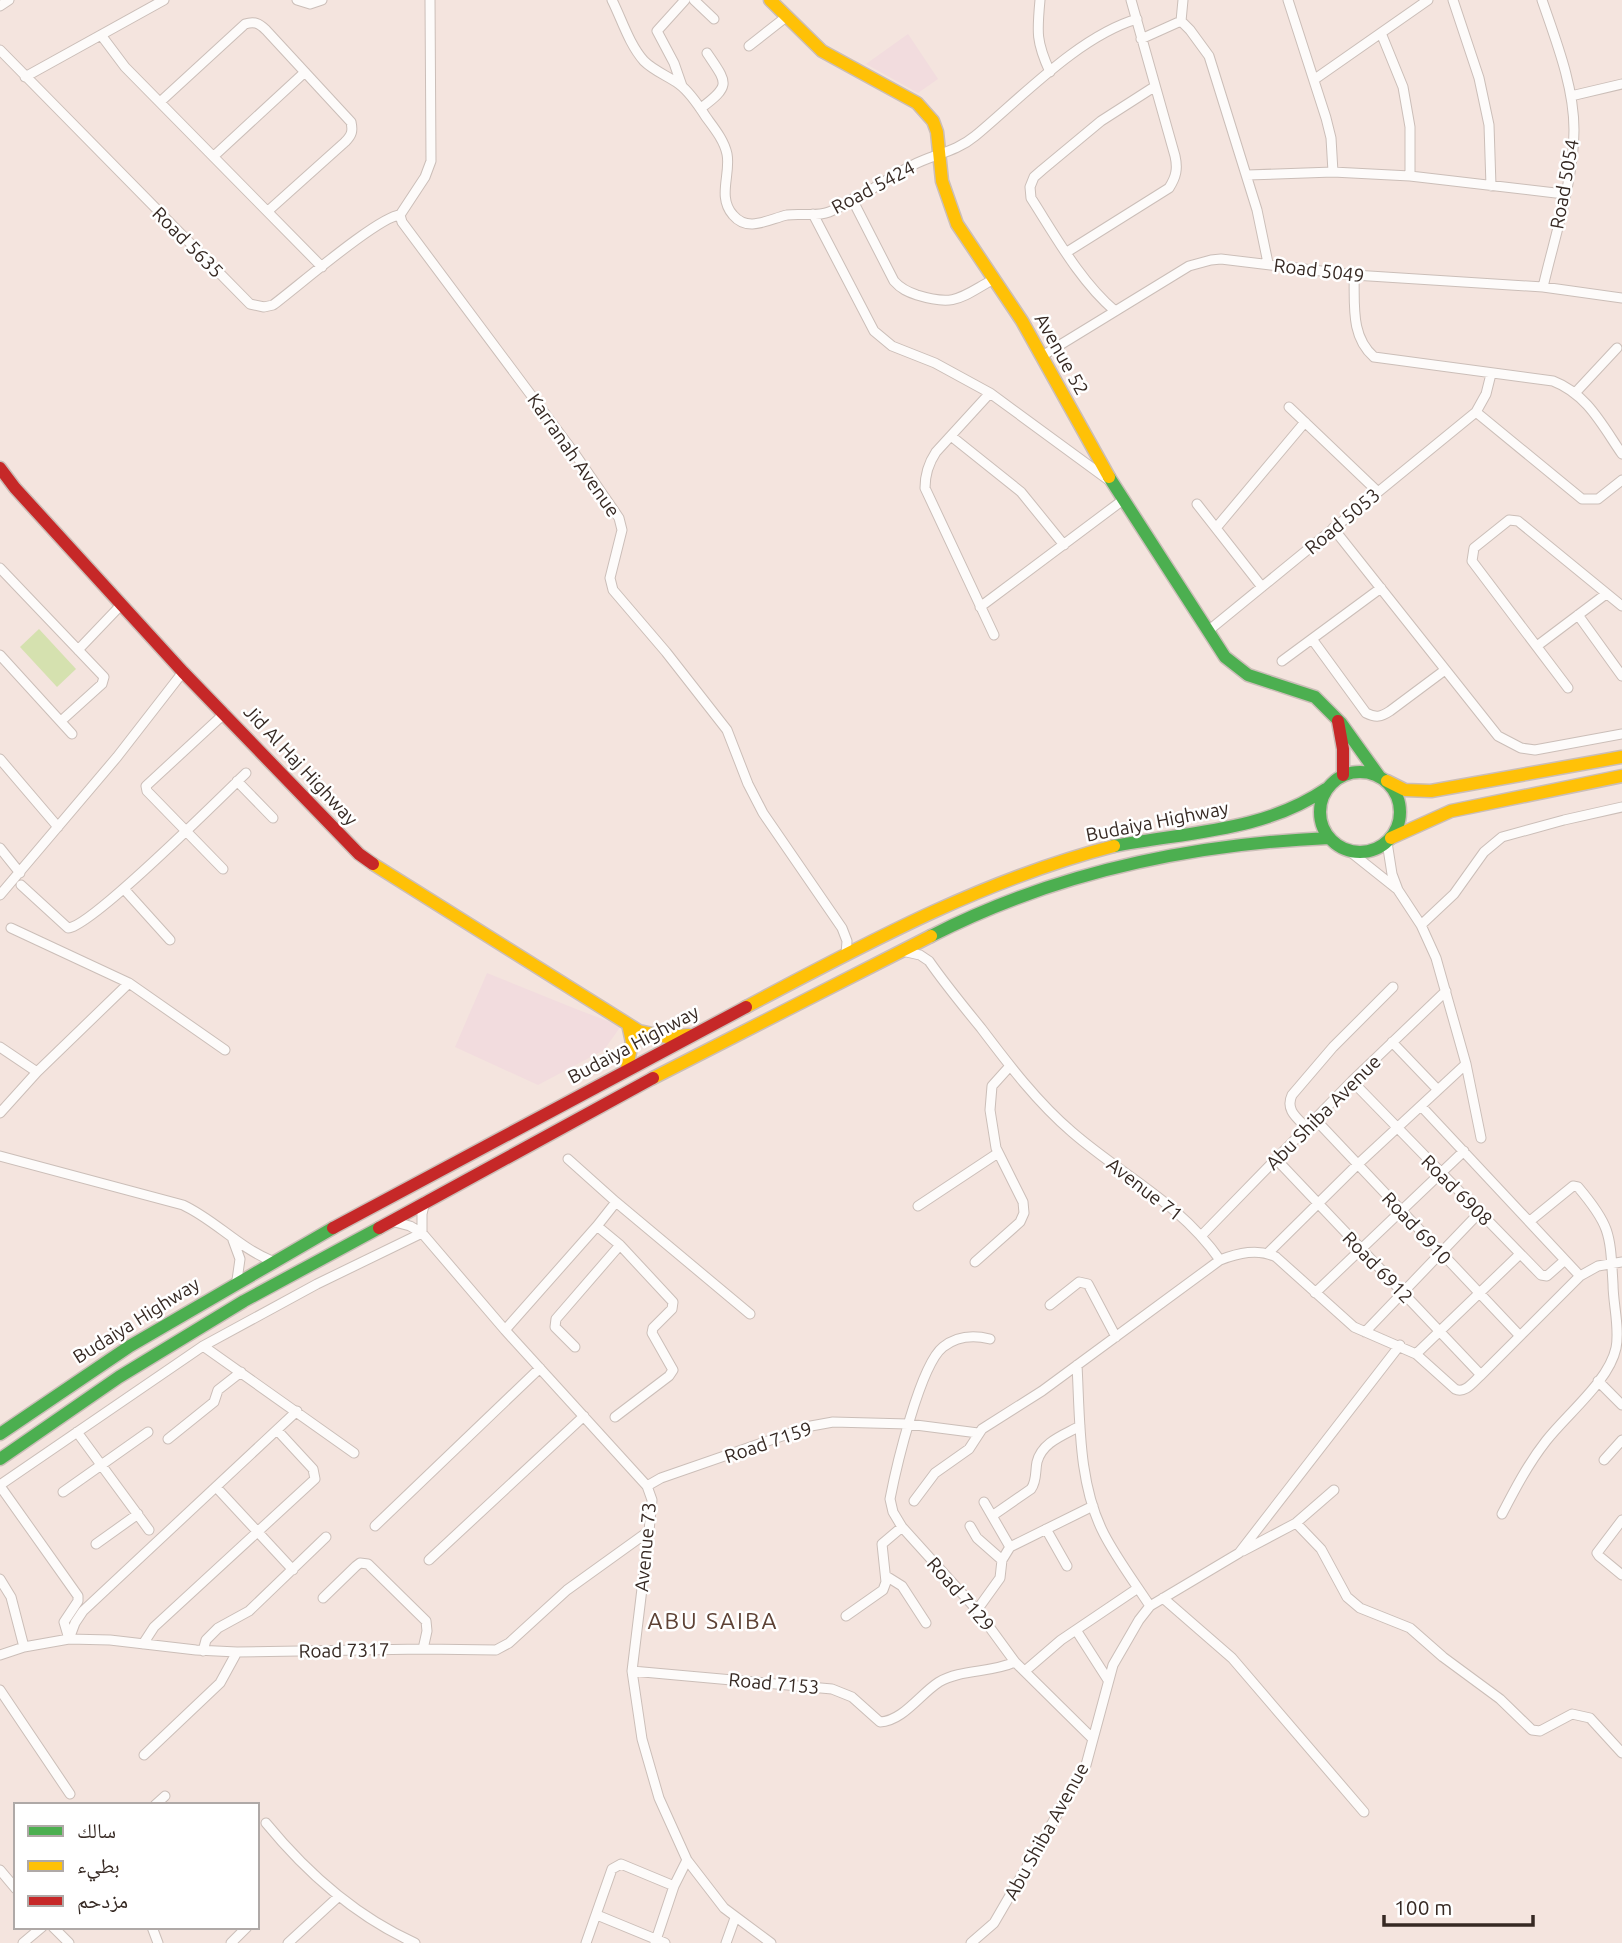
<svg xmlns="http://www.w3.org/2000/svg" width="1622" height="1943" font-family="Ubuntu,'Noto Naskh Arabic',sans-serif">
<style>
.commercial{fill:#f2dcde}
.green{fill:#d5e1af}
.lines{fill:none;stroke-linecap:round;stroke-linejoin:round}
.street-casing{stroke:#cbbeb8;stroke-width:11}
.fast-casing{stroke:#cbbeb8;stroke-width:15}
.slow-casing{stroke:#cbbeb8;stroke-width:15}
.jam-casing{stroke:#cbbeb8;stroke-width:15}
.street{stroke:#fdfbfa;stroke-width:9}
.fast{stroke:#4caf50;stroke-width:12}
.slow{stroke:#ffc107;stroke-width:12}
.jam{stroke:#c62828;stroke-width:12}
.labels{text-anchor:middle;stroke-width:5;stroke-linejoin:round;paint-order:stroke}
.street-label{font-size:19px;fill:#362923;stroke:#fff}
.quarter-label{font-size:23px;letter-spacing:2px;fill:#5e4235;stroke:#fff}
</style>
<rect width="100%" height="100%" fill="#f4e4de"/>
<path class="commercial" d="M908,34l30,45 -20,14 -52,-29z
M487,973l89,36 45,17 -17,24 -66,35 -83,-38z"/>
<path class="green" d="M39,629l37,40 -19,18 -37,-40z"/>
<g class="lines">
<g class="street-casing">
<path id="street" d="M297,0l13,4 12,-4
M430,0l1,161 -6,16 -25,38 2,7 173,232 44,64 3,12 -12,48 3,12 53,62 61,78 21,54 15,29 79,115 5,13 -1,13
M612,0c10,20 17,44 32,61 10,10 24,15 35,23 11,8 20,22 27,33 8,11 18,23 21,37 4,20 -10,43 6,61 15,18 36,4 54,0 14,-2 29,2 42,-3 30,-12 56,-33 84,-47 21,-11 43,-13 62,-29 46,-38 104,-100 162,-117
M694,0l20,19
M1040,0c-3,32 -4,42 10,72
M1183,0l-2,21 9,9 19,26 48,154 11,53
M1288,0l38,118 5,20 2,34
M1453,0l26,78 10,47 2,61
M1542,0c14,41 32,86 32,130 0,49 -20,109 -31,157
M0,6l9,-6
M1381,33l22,54 7,40v49
M101,35l24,32 197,200
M1141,39l40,-18
M749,46l37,-29
M0,50l250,254 14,3 9,-2c23,-17 106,-89 127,-90
M25,77l139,-77
M1315,79l113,-79
M682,86l-8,-23 -17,-32 28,-31
M1571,96l51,-12
M160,102l85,-78c9,-3 14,-1 21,6l85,92c2,9 1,13 -6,20l-77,69
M701,108c31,-23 26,-25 6,-55
M214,156l91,-84
M1247,175l86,-3 77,4 154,18
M852,199l42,82c7,8 14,11 23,14 39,12 44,2 77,-16
M813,214l61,117 18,15 43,17 55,30 120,88
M1067,252l102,-64c7,-11 9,-19 6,-32l-44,-156
M1354,275c1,29 -4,61 20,82l179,24c34,13 49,44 69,73
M1115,311c-35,-30 -59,-74 -84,-113l-1,-11 4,-10 8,-7 59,-49 53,-34
M1042,356l147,-90 22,-6 10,-1 133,16 189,12 79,11
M1576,392l41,-44
M990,393l-54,59c-8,12 -11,22 -11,36l69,147
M1289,407l88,84
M1476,412l106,87h16l24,-19
M951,436l70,56 43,53
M1197,504l65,83
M1216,528l89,-106
M1333,528l165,208 23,12 14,2 87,-16
M0,568l104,109 -2,7 -41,37
M980,607l143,-107
M1578,615l44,61
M1208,631l268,-219 10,-18 5,-20
M1312,639l54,74c10,5 15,4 24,-2l55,-41
M1537,646l69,-52
M78,650l43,-45
M0,655l72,79
M1282,661l99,-73
M1568,688l-96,-127 2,-13 35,-28 9,1 104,85
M0,759l58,68
M237,781l36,37
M1387,842l5,32 6,16 23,35 15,33 30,106 15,74
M0,848l20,25
M1348,850l49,39
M223,869l-76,-78 -1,-5 79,-73
M21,885l47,43c23,-1 153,-131 178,-155
M124,889l46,51
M0,895l117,-138 66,-85
M1421,925l33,-31 30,-42 18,-15 62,-17 58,-13
M11,928l118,55 96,67
M902,951l18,4 9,6c16,23 34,45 52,67 28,37 56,74 91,104 52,45 107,70 148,128
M1392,1042l46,48
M0,1047l37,25
M1352,1081l189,194 6,1 18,-16
M1421,1106l159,170
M0,1113l37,-41 92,-89
M1315,1119l205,217
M1307,1128c-10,-10 -22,-18 -15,-33l41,-48 60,-60
M0,1156l183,49c32,15 55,42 89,56
M568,1159l48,43 134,112
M1276,1159l205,216
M918,1206l80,-53
M391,1221l19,5 12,7 83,97 142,156 5,14 -3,31 -17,140 10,68 17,59 28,62 37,48 47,35
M422,1233v-19l3,-13
M1202,1235l150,-154 94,-90
M233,1240l7,19 -3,21
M1268,1253l89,-88 109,-101
M975,1262l45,-40 4,-9 -1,-11 -27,-54 -6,-38 2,-24 18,-20
M1315,1293l149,-142
M1050,1305l29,-23 9,2 28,53
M505,1330l92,-104
M1365,1332l114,-119
M990,1339c-16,-4 -33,-3 -47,8 -23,18 -47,121 -53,152l3,13 9,15 75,83 38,52 78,77
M203,1346l151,107
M575,1347l-20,-20 1,-8 64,-74
M1416,1354l104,-100
M1077,1365c3,55 1,119 27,169 13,25 31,49 46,72
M1598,1381l24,24
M615,1417l54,-41 4,-6 -21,-37 1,-5 19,-19 1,-7 -53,-57 -23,-19 19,-24
M77,1432l72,98
M168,1439l46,-37 4,-12 23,-18
M1604,1460l18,-20
M0,1485l203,-139 114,-62 105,-51
M0,1486l78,110v5l-14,21 5,17
M647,1486l14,-8 150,-52 22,-4 75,2 70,9
M216,1487l77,83
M63,1492l85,-60
M914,1501l21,-28 34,-24 13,-20 60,-38 178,-131c18,-7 38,-12 56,-3l78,70 62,27 39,35c10,5 18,-7 26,-14l99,-99 18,-10 24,-4
M984,1502l26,45
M1502,1514c13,-25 26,-50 44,-73 21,-27 63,-60 70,-93 4,-20 -3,-44 -3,-64 -3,-50 -2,-58 -35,-97l-5,-1 -43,35
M992,1516l39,-27c6,-8 4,-18 6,-27 5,-20 27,-27 43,-36
M1622,1520l-25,33 2,3 23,19
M1296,1523l25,26 26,48 13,11 50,20 33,29 57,42 32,31 8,1 32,-17 18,4 32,35
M375,1526l165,-158
M970,1526l7,12 25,22
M1046,1529l21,37
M96,1544l42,-30
M1010,1547l83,-41
M1243,1551l53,-28 38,-33
M429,1560l155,-144
M886,1576l16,10 24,37
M0,1579l11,18 13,50
M323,1598l33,-32 4,-3 8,1 58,57 1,10 -4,18
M1163,1598l69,60 132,154
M977,1610l23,-32 2,-18 8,-13
M846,1616l37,-26 3,-8 -4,-38 20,-17
M1076,1630l32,50
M69,1639l6,-16 8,-12 214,-200
M143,1644l11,-17 161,-148 -2,-10 -36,-39
M203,1651l3,-11 12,-12 31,-17 77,-74
M0,1655l24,-8 45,-8 41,1 86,10 41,2 186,-3 73,1 13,-7 58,-53 82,-59
M632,1671l200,18 20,8 28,25c23,-1 40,-28 59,-40 22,-13 52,-9 76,-20
M1025,1671l36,-31 77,-52
M0,1690l70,104
M144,1755l76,-72 17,-31
M155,1805l10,-9
M266,1823c41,50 89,93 149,120
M0,1870l16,19
M597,1915l68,28
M53,1927l16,16
M152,1927l6,16
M23,1943l19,-16
M231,1943l16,-16
M288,1943l50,-46
M586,1943l26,-74 9,-5 53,22
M655,1943l19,-57 13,-26
M726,1943l9,-25
M971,1943l23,-20 92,-158 27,-100 26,-45 11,-14 89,-53 161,-208"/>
</g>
<g class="fast-casing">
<path id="fast" d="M1109,477l116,180 23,18 67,22 26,26 38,53
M1320 812a40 40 0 1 1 80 0a40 40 0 1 1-80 0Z
M1114,846c72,-14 149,-14 212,-57
M931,936c123,-63 261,-92 398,-98
M0,1434l130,-88 203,-118
M0,1459l119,-82 125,-76 135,-73"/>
</g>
<g class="slow-casing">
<path id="slow" d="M770,0l52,51 95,52 16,18 4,11 5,49 15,43 65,97 87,156
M1387,781l18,9 26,1 191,-34
M1391,838l60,-27 171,-35
M373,864l266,167 27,6 23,-2
M746,1007c119,-63 236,-127 368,-161
M627,1068l5,-26 -4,-18
M653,1078l278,-142"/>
</g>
<g class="jam-casing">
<path id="jam" d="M0,468l15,20 168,184 176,182 14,10
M1338,721l5,28v26
M333,1228l413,-221
M379,1228l274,-150"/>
</g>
<use href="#street" class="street"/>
<use href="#fast" class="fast"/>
<use href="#slow" class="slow"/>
<use href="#jam" class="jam"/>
</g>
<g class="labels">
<g class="street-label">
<text transform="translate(1564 184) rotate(-80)" y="7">Road 5054</text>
<text transform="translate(873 187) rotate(-28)" y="7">Road 5424</text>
<text transform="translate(188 242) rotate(45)" y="7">Road 5635</text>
<text transform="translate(1319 270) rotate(7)" y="7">Road 5049</text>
<text transform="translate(1062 354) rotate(61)" y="7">Avenue 52</text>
<text transform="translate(574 455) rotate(55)" y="7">Karranah Avenue</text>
<text transform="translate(1342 521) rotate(-40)" y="7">Road 5053</text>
<text transform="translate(301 765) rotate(47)" y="7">Jid Al Haj Highway</text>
<text transform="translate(1157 821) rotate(-11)" y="7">Budaiya Highway</text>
<text transform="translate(633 1044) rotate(-28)" y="7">Budaiya Highway</text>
<text transform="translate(1323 1112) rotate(-45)" y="7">Abu Shiba Avenue</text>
<text transform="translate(1145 1189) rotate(38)" y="7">Avenue 71</text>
<text transform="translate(1457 1190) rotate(45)" y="7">Road 6908</text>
<text transform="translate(1417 1228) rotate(47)" y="7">Road 6910</text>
<text transform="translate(1378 1267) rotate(46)" y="7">Road 6912</text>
<text transform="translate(136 1320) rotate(-32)" y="7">Budaiya Highway</text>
<text transform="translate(768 1442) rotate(-19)" y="7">Road 7159</text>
<text transform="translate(645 1547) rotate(-85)" y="7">Avenue 73</text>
<text transform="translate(961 1594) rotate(49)" y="7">Road 7129</text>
<text transform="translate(344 1650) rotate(-1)" y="7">Road 7317</text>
<text transform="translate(774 1683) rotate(5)" y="7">Road 7153</text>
<text transform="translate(1046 1831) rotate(-61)" y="7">Abu Shiba Avenue</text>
</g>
<g class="quarter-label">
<text x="713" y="1629">ABU SAIBA</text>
</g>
</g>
<rect x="14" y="1803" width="245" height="126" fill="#ffffff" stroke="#afa9a7" stroke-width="2"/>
<rect x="28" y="1826" width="35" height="10" fill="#4caf50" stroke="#afa9a7" stroke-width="2"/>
<text x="77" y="1838" font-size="21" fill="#362923">سالك</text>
<rect x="28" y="1861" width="35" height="10" fill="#ffc107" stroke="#afa9a7" stroke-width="2"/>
<text x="77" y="1873" font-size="21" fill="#362923">بطيء</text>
<rect x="28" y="1896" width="35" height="10" fill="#c62828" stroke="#afa9a7" stroke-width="2"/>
<text x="77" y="1908" font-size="21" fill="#362923">مزدحم</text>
<path d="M1384 1915v10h149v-10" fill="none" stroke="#362923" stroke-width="3.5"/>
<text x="1394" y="1915" font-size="21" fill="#362923" stroke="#ffffff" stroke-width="5" paint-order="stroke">100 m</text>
</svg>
